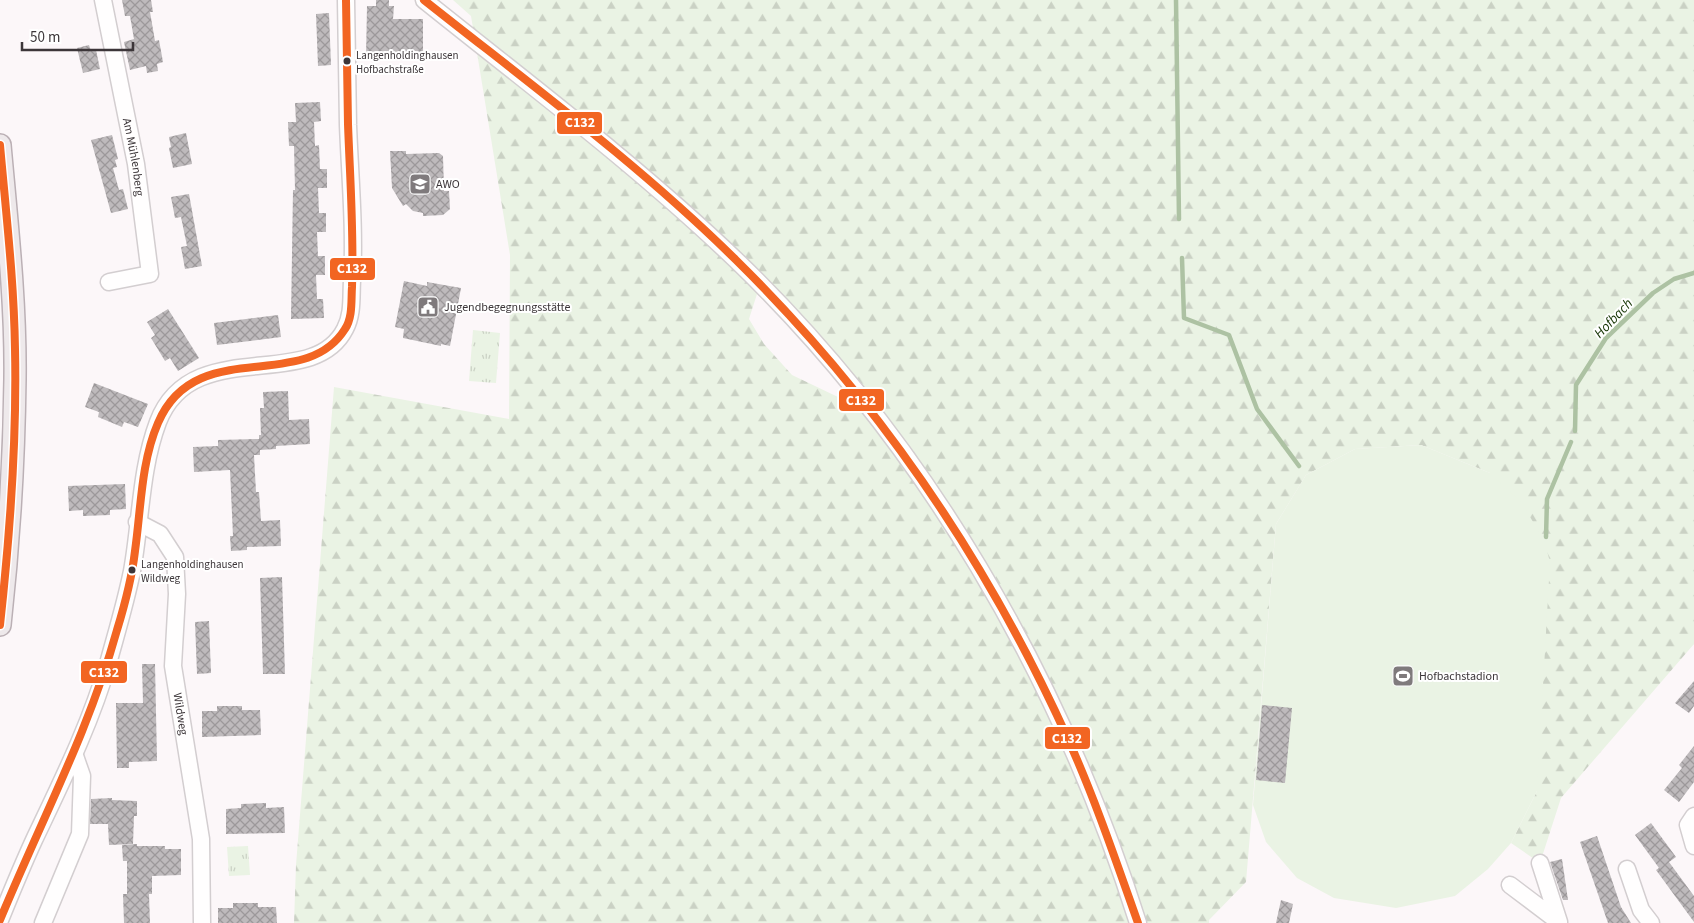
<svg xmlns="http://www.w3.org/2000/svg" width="1694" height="923" font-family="'Source Sans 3',sans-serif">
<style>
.grass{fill:url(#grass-tufts)}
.forest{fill:url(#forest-firs);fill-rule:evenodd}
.pitch{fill:#eaf3e4}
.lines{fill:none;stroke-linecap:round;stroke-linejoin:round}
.stream{stroke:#adc2a3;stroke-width:4.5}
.building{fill:url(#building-cross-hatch)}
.minor-casing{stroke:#d3ced0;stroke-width:19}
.major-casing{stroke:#bbb0b5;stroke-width:24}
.minor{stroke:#fffefe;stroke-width:16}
.major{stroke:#eee9eb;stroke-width:21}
.bus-1-casing{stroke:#fff;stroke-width:11}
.bus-1{stroke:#f26522;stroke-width:8}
.bus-dot{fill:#3c3639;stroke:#fff;stroke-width:2}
.labels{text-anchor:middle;stroke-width:4;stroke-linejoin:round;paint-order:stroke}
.bus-label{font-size:11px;fill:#3c3639;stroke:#fff;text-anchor:start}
.street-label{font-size:12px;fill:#3c3639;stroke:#fff}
.poi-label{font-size:12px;fill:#3c3639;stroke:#fff;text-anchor:start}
.water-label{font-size:14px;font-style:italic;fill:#153504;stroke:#fff}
.line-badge{stroke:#fff;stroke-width:2}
.badge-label{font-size:14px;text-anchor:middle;font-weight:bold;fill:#fff}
</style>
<defs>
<pattern id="grass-tufts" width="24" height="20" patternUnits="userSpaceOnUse" patternTransform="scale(1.25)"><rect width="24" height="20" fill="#eaf3e4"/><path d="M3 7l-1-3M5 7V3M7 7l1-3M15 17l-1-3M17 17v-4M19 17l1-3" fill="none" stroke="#cad1c4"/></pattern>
<pattern id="forest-firs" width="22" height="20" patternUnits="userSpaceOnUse" patternTransform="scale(1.25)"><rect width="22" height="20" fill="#eaf3e4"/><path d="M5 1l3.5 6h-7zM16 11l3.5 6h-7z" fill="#cad1c4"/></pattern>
<pattern id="building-cross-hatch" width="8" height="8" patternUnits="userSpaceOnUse" patternTransform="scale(1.25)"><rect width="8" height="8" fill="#bebabc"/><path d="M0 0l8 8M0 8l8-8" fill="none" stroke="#9c989a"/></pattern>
</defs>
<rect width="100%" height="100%" fill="#fcf7f9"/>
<path class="grass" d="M473,330l27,3 -4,50 -27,-2z
M248,846l2,29 -21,1 -2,-29z"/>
<path class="forest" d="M453,0h1241v644l-133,154 -21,65 -29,-20 26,-52 -47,-318 -69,-28 -66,4 -49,26 -30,49 -30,358 -37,38v3h-915l2,-58 38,-478 175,32 1,-164 -39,-239zM757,294l36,35 57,67 -12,1 -46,-22 -28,-31 -15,-25z"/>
<path class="pitch" d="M1421,445l69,28 31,29 23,38 6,22 -13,229 -26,52 -23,26 -33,27 -59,12 -62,-10 -37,-20 -31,-36 -13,-37 23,-281 30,-49 49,-26z"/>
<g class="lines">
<path class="stream" d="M1176,0l3,219
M1182,258l2,60 45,17 28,74 42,57
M1575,431l1,-46 30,-47 47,-45 21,-14 20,-6
M1546,537l1,-38 24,-57"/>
</g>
<path class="building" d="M122,0h29l2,12h-3l5,29 4,-1 4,22 -6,2 1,7 -11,2 -1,-7 -16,4 -6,-28 10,-3 -4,-23h-5z
M376,0h13v6h5l-1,13h30v39h-57l1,-52h9z
M329,13l2,52 -13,1 -2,-52z
M89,45l2,6 5,-1 4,19 -17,4 -6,-25z
M320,102l1,19 -7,1 1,24 4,-1 1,24h7v19h-9l1,25h7v19h-9l1,24h7v19h-9l1,24h6l1,19 -33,1 2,-129h2l-1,-44h-5l-1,-24h8l-1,-19z
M186,133l6,31 -19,4 -4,-20 2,-1 -2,-10z
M112,135l6,24 -3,1 2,7 -4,1 6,22 4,-1 5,20 -17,4 -20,-73z
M390,151h16v3l33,-1 4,3 1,35h5l1,18 -7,6 -20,1v-3l-10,-2 -7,-7 -3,2 -11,-18z
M189,194l13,72 -17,3 -4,-22 6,-1 -6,-29 -6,1 -4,-21z
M404,281l23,5v-4l34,6 -11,58 -9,-2v2l-38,-8 1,-9 -9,-2z
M168,309l31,49 -21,13 -8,-13 -5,3 -14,-23 4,-3 -8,-13z
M278,315l3,22 -64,8 -3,-22z
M94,383l54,21 -10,23 -14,-5 -2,5 -24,-10 1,-5 -14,-5z
M288,391l1,29 20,-1 1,25 -34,2v3l-16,1v5h-6l2,37h3l2,29 19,-1 1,26 -34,1v3l-16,1 -1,-15h3l-3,-66 -36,2 -1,-25 25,-1v-6l41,-1v-4h2l-1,-27h4l-1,-16z
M125,484l1,25 -16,1v5l-27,1v-6l-14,1 -1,-25z
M282,577l3,97h-22l-3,-96z
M209,621l2,52 -14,1 -2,-52z
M142,664h13l2,97 -28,1v6h-12l-1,-65h27z
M1694,681v25l-5,7 -14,-10z
M1262,705l30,3 -7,75 -29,-3z
M217,706h25v4h18l1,25 -59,2v-26h15z
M1694,746v36l-15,20 -15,-12 18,-22 -3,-3z
M112,798v2l25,1v15h-3l-1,28 -24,1 -1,-21h-18l1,-25z
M266,803v5l18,-1 1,26 -59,1v-25l15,-1v-4z
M1651,823l25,34 -7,5 25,34v26l-38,-52 3,-2 -24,-33z
M1597,836l24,71 10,16h-23l-28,-81z
M137,844v2h28v3h16v26l-29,1v18h-3l1,29h-26l-1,-29h4v-33h-4l-1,-16z
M1562,859l6,41h-5l-13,-38z
M1281,900l12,4 -4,19h-13z
M233,903h25v4h18l1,16h-59v-15h15z"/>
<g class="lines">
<g class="minor-casing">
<g id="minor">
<path id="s1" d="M103,0l33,164 14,110 -41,8"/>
<path d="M424,0c106,85 215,167 312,260 189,182 323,414 402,663"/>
<path id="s2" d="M137,522l23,12 15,23 2,37 -4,72 28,173 1,84"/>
<path d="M1694,816l-6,9 6,21"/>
<path d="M1627,869l14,41 10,13"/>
<path d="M1510,885l49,37 -19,-59"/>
<path d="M0,920c11,-27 22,-54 34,-80 28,-59 57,-117 75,-180 8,-29 17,-59 23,-89 9,-49 8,-101 26,-149 34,-89 154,-28 187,-93 8,-15 6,-32 7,-48 3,-52 -2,-104 -4,-156 -1,-42 -1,-84 -2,-125"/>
<path d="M43,923l37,-89 2,-58 -7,-20"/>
</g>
</g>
<g class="major-casing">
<path id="major" d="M0,145c7,78 16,157 15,234 -1,82 -6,165 -15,246"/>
</g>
<use href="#minor" class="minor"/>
<use href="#major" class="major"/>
<g class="bus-1-casing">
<path id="bus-1" d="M424,0c106,84 216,165 312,260 140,138 251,300 332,479 27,60 48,122 70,184
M0,145c6,68 14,136 15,204 2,92 -5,185 -15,276
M0,920c40,-97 89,-189 117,-290 8,-26 15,-53 18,-79 6,-42 6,-89 23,-128 38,-89 146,-28 187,-94 8,-12 6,-29 7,-42 2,-55 -2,-108 -4,-163 -1,-41 -1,-83 -2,-124"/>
</g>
<use href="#bus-1" class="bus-1"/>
</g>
<defs>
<g id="school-square" transform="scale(1.125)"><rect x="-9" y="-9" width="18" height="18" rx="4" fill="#7f7a7c" stroke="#fff"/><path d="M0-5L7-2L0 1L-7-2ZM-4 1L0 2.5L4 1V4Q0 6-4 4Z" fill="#fff"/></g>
<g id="civic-square" transform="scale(1.125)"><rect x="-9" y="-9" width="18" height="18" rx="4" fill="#7f7a7c" stroke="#fff"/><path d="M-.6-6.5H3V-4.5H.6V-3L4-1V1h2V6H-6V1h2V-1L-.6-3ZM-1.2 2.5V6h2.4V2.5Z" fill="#fff"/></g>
<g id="stadium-square" transform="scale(1.125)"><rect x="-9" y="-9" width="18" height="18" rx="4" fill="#7f7a7c" stroke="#fff"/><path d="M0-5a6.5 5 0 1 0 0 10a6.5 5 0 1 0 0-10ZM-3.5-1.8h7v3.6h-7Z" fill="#fff"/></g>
</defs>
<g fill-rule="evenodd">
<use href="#school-square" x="420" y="184"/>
<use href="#civic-square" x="428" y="307"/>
<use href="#stadium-square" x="1403" y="676"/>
</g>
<g class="bus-dot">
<circle cx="347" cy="61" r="4.5"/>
<circle cx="132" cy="570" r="4.5"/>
</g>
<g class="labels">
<g class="bus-label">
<text x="356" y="59">Langenholdinghausen<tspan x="356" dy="14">Hofbachstraße</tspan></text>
<text x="141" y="568">Langenholdinghausen<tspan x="141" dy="14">Wildweg</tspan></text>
</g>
<g class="street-label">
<text dy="4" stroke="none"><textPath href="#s1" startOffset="160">Am Mühlenberg</textPath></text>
<text dy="4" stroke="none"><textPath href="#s2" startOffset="211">Wildweg</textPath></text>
</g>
<g class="poi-label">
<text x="436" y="188">AWO</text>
<text x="444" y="311">Jugendbegegnungsstätte</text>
<text x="1419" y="680">Hofbachstadion</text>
</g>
<g class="water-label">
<text transform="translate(1613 318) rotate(-46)" y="5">Hofbach</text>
</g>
</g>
<g class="line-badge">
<rect x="556" y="111" width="47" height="24" rx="5" fill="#f26522"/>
<rect x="329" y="257" width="47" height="24" rx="5" fill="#f26522"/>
<rect x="838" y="388" width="47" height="24" rx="5" fill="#f26522"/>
<rect x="80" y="660" width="48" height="24" rx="5" fill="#f26522"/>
<rect x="1044" y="726" width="47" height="24" rx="5" fill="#f26522"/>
</g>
<g class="badge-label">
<text x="580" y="127">C132</text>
<text x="352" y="273">C132</text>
<text x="861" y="405">C132</text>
<text x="104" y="677">C132</text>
<text x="1067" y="743">C132</text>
</g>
<path d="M22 42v8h111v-8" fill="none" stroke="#3c3639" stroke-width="2.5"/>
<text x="30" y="42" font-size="15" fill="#3c3639" stroke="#ffffff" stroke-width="4" paint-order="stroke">50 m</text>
</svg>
